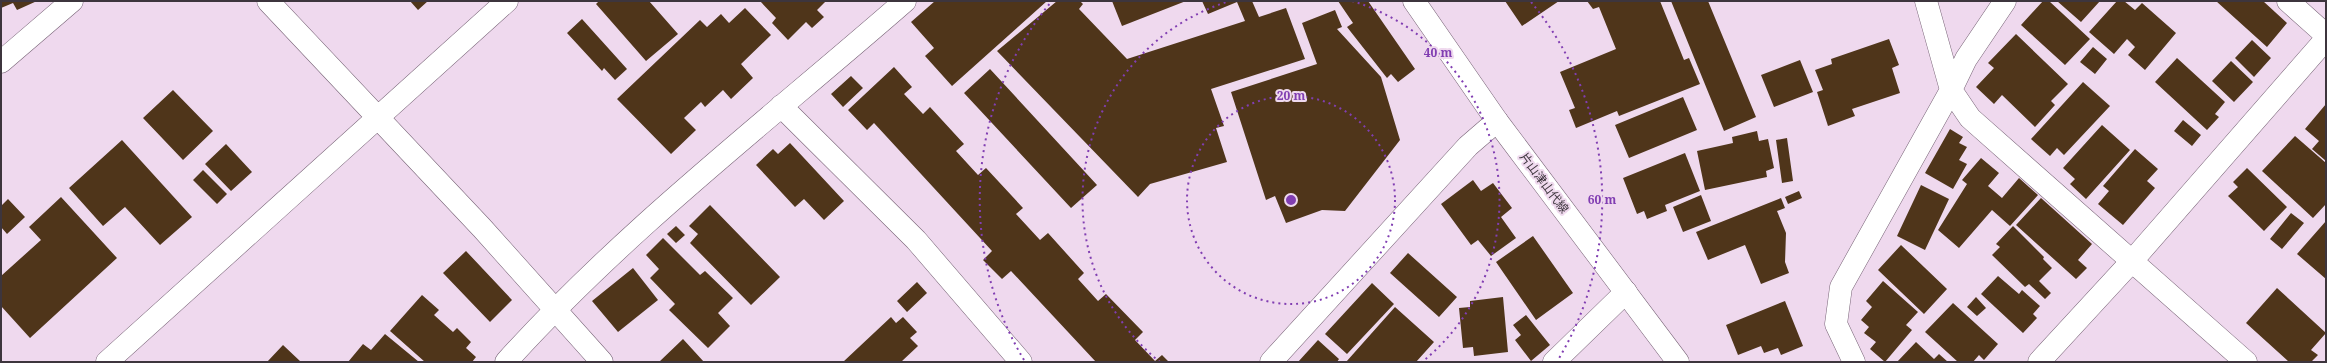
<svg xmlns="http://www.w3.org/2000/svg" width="2327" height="363" font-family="'Noto Serif','Noto Sans JP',serif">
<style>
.building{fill:#4f351a}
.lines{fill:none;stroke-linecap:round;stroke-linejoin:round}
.minor-casing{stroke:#776376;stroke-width:23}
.major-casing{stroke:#776376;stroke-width:23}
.minor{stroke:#fff;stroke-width:22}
.major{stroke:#fff;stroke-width:22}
.ring{fill:none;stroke:#813eb2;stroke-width:2;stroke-dasharray:2 4}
.labels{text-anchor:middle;stroke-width:4;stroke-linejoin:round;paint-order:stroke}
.street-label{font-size:12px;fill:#3d353d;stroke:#efd9ee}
.centre{fill:#813eb2;stroke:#efd9ee;stroke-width:2}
.ring-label{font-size:12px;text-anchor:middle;font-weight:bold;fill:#813eb2;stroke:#efd9ee;stroke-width:4;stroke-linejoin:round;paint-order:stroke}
</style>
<rect width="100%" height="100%" fill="#efd9ee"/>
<path class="building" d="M1,1h36l-20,9 -4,-7 -12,5z
M410,1h18l-10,9z
M599,1h50l29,33 -32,27 -50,-57z
M760,1h66l-9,9 7,7 -12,11 -6,-6 -18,18 -16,-17 4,-5z
M935,1h112l-95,85 -27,-30 9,-8 -23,-26z
M1057,1h23l3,3 -4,5 48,50 118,-38 -8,-19 -29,12 -6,-13h50l7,16 27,-9 19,51 -94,30 13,37 -8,2 11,34 -77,22 -12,13 -141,-146z
M1112,1h74l-64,25z
M1338,1h30l47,68 -17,13 -7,-8 -4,4 -40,-51 6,-4z
M1505,1h54l-37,25z
M1587,1h73l24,59 5,-2 11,26 -81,32 -2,-5 -41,17 -7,-18 6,-2 -15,-36 56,-23 -17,-42 -6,2z
M1671,1h37l48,116 -32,14z
M2043,1h6l41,38 -25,26 -44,-40z
M2057,1h43l-19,21z
M2117,1h7l11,9 7,-7 34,30 -31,37 -17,-15 7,-8 -8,-8 -13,15 -25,-22z
M2216,1h47l24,22 -20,24z
M745,8l26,27 -30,29 12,14 -22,21 -8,-9 -18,17 -4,-5 -17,16 12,12 -25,24 -54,-55 83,-79 7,7 14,-13 8,9z
M1335,10l7,17 -5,2 44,48 19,63 -55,71 -23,-1 -36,13 -11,-27 -9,4 -35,-108 86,-28 -15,-41z
M582,19l45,50 -12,11 -11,-12 -2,3 -35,-38z
M2016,34l52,50 -17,17 4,4 -20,22 -33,-32 -8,9 -18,-17 18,-19 -6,-5z
M1889,39l10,26 -7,3 8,25 -48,16 3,7 -27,10 -11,-34 6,-2 -8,-20 17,-6 -1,-5z
M2252,40l19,18 -17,19 -19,-19z
M2093,47l14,12 -12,15 -15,-12z
M2177,58l48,44 -10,12 4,3 -12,13 -52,-48z
M1800,60l13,32 -39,15 -13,-32z
M2231,61l22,21 -19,20 -22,-21z
M894,67l18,20 -8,7 19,20 7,-7 34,37 -8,7 22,24 8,-7 37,40 -7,6 24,26 8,-7 36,40 -6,6 20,22 8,-7 37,38 -8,8 20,21 7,-6 7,7h-73l-85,-91 -9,8 -19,-19 9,-9 -118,-128 -7,7 -19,-20z
M990,69l107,116 -26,23 -107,-115z
M851,76l12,12 -20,19 -12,-13z
M2083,82l27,24 -46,49 -7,-7 -7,8 -19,-17z
M173,90l40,41 -30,29 -40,-42z
M1683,97l14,33 -68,28 -14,-33z
M2326,104v57l-14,-12 7,-8 -14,-12z
M2183,120l18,15 -9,11 -18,-15z
M2102,125l28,25 -44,49 -16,-15 5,-5 -12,-11z
M1950,129l13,8 -4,6 8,4 -8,13 8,4 -14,25 -28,-16z
M1757,131l2,10 9,-2 6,29 -8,3 1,6 -62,13 -8,-39 36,-8 -1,-6z
M2295,136l31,27v41l-13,14 -51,-47z
M1787,138l6,43 -11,2 -6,-43z
M122,140l70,77 -32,28 -35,-38 -22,19 -34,-38z
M790,143l54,58 -20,19 -20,-21 -9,8 -39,-42 17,-16 5,5z
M226,144l26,28 -21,19 -26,-27z
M2135,149l23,20 -11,12 8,7 -32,37 -25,-21 11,-13 -6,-5z
M1685,153l15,38 -35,14 2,6 -20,8 -3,-8 -7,3 -14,-36z
M1981,158l18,15 -11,13 14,12 17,-20 19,17 -28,31 -18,-16 -33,38 -21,-18 29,-46 -5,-4z
M2247,168l40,39 -23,24 -36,-35 10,-9 -5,-5z
M203,170l24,24 -10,10 -24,-24z
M1473,180l8,11 12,-8 19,25 -11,9 15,21 -25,18 -13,-16 -7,5 -30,-41z
M1921,185l28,14 -24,51 -28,-14z
M1799,191l3,7 -14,6 -3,-7z
M1701,195l10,26 -28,11 -10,-25z
M61,197l56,61 -87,80 -29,-32v-30l40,-36 -12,-13z
M1781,198l4,10 -8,3 9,22 -1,29 4,11 -28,11 -16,-39 -37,15 -12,-28z
M2041,198l51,46 -14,16 9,8 -11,11 -60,-54z
M8,199l17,18 -18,17 -6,-7v-21z
M710,205l70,72 -29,28 -61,-62 8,-9 -9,-8z
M2291,213l13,10 -22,26 -12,-10z
M2326,221v58l-29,-25z
M676,226l9,9 -9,8 -9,-9z
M2013,226l31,31 -1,2 9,9 -13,13 12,12 -6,6 -16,-15 -4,3 -33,-32 8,-8 -4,-3z
M1533,236l40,57 -37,27 -40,-58z
M663,238l37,37 5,-4 28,27 -15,15 12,13 -22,22 -39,-38 6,-6 -25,-26 9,-9 -13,-14z
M1901,245l46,44 -23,25 -46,-44z
M466,251l46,49 -22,22 -47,-49z
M1408,253l49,44 -18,20 -49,-44z
M633,268l25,32 -40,32 -26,-31z
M1998,276l21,18 3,-4 18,16 -7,8 4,4 -14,15 -42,-39z
M1883,281l35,31 -12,13 6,5 -27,32 -15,-13 6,-7 -12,-9 5,-6 -8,-7 11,-13 -6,-6z
M917,282l10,11 -20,19 -10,-11z
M1372,283l22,21 -47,50 -22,-20z
M2277,288l49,45 -15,17 7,5 -7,7h-22l-43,-39z
M422,295l17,15 -5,5 19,17 4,-4 14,14 -5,6 10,9 -4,5h-47l-35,-31z
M1503,297l5,55 -34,4 -1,-9 -10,1 -4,-40 11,-1v-6z
M1976,297l10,11 -9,8 -10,-9z
M1785,301l18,45 -22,9 -3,-7 -14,5 -3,-7 -23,9 -12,-30z
M1953,303l45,41 -14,16 -5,-5 -6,7h-15l-33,-30z
M1395,307l39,35 -18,20h-70z
M1526,315l24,30 -19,16 -16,-21 6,-5 -8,-10z
M891,317l5,6 7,-6 14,15 -7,6 8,8 -17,16h-58z
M385,334l34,28h-71l15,-18 8,6z
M683,339l21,23h-45z
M1318,340l21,19 -2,3h-39z
M1916,342l18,17 5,-5 9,8h-51z
M283,345l18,17h-34z"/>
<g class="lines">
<g class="minor-casing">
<path id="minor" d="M268,1l214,227 120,134
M1926,1l25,89 19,28 276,244
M2288,1l38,34
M1,62l71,-61
M781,106l135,134 105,122
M107,362l400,-361
M506,362c121,-134 264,-243 399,-361
M1271,362l197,-216 29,-25
M1554,362l72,-70
M1854,362l-18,-38 5,-37 110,-197 15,-31 39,-58
M2039,362l93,-101 194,-222"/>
</g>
<g class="major-casing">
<path id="major" d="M1414,1l83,120 181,241"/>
</g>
<use href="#minor" class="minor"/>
<use href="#major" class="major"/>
</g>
<g class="ring">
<circle cx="1291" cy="200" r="104"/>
<path d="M1160 362A208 208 0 0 1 1230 1M1352 1A208 208 0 0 1 1422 362"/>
<path d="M1024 360A311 311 0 0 1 1051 2M1531 2A311 311 0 0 1 1558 360"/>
</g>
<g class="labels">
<g class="street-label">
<text transform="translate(1544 183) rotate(53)" y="4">片山津山代線</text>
</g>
</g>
<circle cx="1291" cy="200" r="6" class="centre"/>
<g class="ring-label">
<text x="1438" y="57">40 m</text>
<text x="1291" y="100">20 m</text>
<text x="1602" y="204">60 m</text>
</g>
<rect width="2327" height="363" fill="none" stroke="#3d353d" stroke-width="4"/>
</svg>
